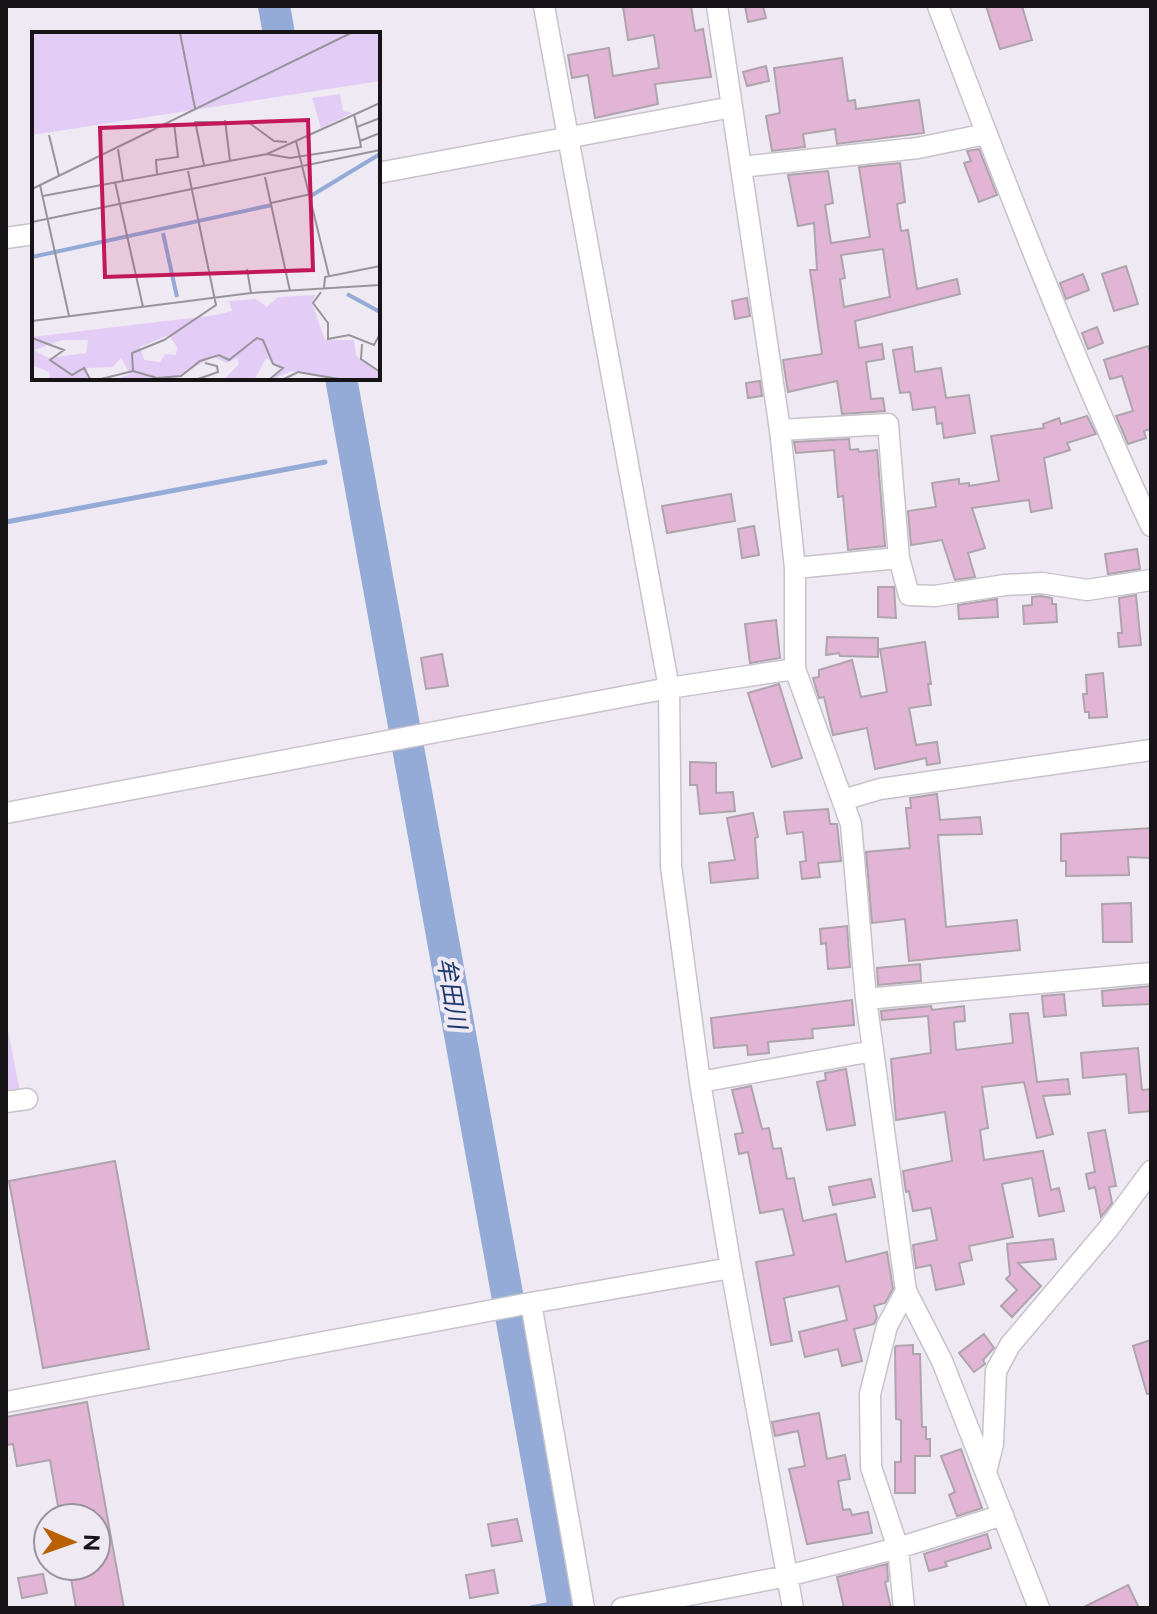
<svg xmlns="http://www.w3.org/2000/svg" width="1157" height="1614" font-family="Raleway,'Noto Sans JP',sans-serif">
<rect width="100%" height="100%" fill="#efe9f3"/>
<!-- green -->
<path fill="#e3ccf6" d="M6,1020L20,1092L6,1094Z"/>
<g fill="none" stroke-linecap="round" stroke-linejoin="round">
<!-- stream -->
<path stroke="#93abd6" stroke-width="5" d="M6,522L325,462
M531,1608L562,1602"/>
<!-- river -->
<path stroke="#93abd6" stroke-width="32" d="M274,6L279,34
M341,378L564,1608"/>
</g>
<!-- building -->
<path fill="#e2b5d7" stroke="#aea4ab" stroke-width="2" fill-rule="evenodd" d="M623,6H691L695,31L703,29L711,77L655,84L658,104L595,118L588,75L572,78L568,55L609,48L613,76L659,68L654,35L628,40Z
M745,6H763L766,18L748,22Z
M986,6H1022L1032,40L1000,49Z
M842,58L848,101L855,100L856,109L919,100L924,133L837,144L835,129L803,134L805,147L772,151L766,116L780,113L774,68Z
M766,66L769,81L747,86L743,72Z
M979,149L997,195L979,202L964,163L971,161L967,151Z
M900,163L905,202L897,204L901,231L908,230L917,289L957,279L960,294L855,321L859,348L882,344L884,359L866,362L871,399L883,398L885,411L842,414L837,381L788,392L783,360L822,354L810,270H817L814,223L798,226L788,175L828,171L833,203L825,205L831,243L870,237L859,167ZM883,249L890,297L844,307L840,279L845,278L841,255Z
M1126,266L1138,304L1114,311L1102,274Z
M1083,274L1089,290L1066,299L1060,283Z
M747,298L750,316L735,319L732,301Z
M1097,327L1103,343L1088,349L1082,333Z
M1148,346L1151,357V429L1144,431L1146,438L1128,444L1116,416L1133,411L1122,376L1110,379L1104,360Z
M912,347L915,372L941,368L946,398L969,395L975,433L944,438L942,423L937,424L935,407L913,410L910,392L900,393L893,350Z
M760,381L762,396L748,398L746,383Z
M1087,416L1096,434L1067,443L1070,450L1044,458L1052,508L1031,512L1029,500L972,508L985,548L968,553L975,577L955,580L942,540L911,545L908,511L936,507L932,483L959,479V484L969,483V486L999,481L991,436L1044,428L1043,424L1059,418L1061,424Z
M849,439L850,450L858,449L859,452L877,450L885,546L848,550L843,496L838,497L834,450L796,453L794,442Z
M731,494L735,521L667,533L662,506Z
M754,526L759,555L742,558L738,529Z
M1137,549L1140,569L1108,574L1105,554Z
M878,587H894L896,618L878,617Z
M1136,595L1141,645L1119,647L1118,633H1122L1119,598Z
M1041,596L1052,598V604H1056L1057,622L1024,624L1023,606L1032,605V597Z
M997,599L998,617L959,619L958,605Z
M776,620L780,658L750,663L745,624Z
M827,637L878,638V657L840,656L839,653L826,655Z
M925,642L931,684H928L931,705L909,708L916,745L937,742L940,763L927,765L926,758L875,769L867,728L833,735L824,697L819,698L813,678L819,677V670L852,660L861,697L887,692L880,649Z
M442,654L448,686L426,689L421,658Z
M1103,673L1107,717L1089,718V712H1085L1083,694H1087L1086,675Z
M779,684L802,758L772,767L748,693Z
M690,762L716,763V793L733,792L735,811L700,814L697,785H690Z
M937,794L940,820L980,817L982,834L938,835L946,927L1017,920L1020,950L909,961L905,919L872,923L866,852L910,848L906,808H911L910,798Z
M828,809L830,824H837L841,861L818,863L820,877L802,879L800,862L806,861L803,832L787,834L784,812Z
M753,813L758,837L755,838L758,878L711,883L709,863L735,860L727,818Z
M1151,828V858L1128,857L1129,875L1066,876V861H1061V834Z
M1131,903L1132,942H1103L1102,904Z
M847,926L850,967L828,969L826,943L821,944L820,929Z
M920,964L921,981L878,985L877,968Z
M1151,986V1004L1103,1006L1102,991Z
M1064,994L1066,1015L1044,1017L1042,996Z
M852,1000L854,1025L812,1029L813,1038L768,1042L769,1053L748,1055L747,1045L714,1048L711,1018Z
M931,1006L932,1010L964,1006L965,1021L954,1022L956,1050L1013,1043L1010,1014L1028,1013L1037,1082L1068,1079L1070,1094L1043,1096L1053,1134L1037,1138L1024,1082L982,1087L988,1128L980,1130L984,1160L1043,1151L1051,1190L1059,1188L1064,1211L1039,1216L1032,1178L1002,1184L1013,1237L969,1246L972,1260L959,1263L964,1284L936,1290L931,1265L916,1268L913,1245L937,1240L931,1208L913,1211L909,1191L906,1192L903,1171L952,1161L945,1112L896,1120L891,1059L931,1053L928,1016L882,1020L881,1011Z
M1138,1048L1142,1090L1151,1089V1111L1129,1113L1126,1074L1083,1078L1081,1053Z
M846,1069L855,1125L827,1130L817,1082L826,1080L825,1073Z
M751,1086L762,1129L769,1128L773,1149L781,1148L787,1179L794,1178L803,1221L836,1214L846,1262L887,1252L893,1289L885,1303L874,1306L877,1317L874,1324L854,1329L862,1361L842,1366L838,1349L805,1357L799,1332L847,1320L839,1286L784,1298L792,1341L771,1345L756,1262L794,1255L783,1209L760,1213L748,1152L739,1154L735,1134L743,1133L732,1090Z
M1105,1130L1116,1186L1109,1187L1112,1203L1101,1217L1095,1187L1089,1189L1086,1174L1095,1172L1088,1133Z
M115,1161L149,1349L43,1368L9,1181Z
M871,1179L875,1197L833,1205L829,1187Z
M1053,1239L1056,1259L1018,1263L1041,1286L1012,1317L1001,1306L1017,1290L1006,1279L1010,1275L1007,1244Z
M984,1334L994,1348L983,1360L985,1364L974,1372L959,1353Z
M1151,1340V1394H1147L1133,1346Z
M913,1345V1354H920L922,1427H926V1439H930V1456H915V1493H895V1462H901V1420L896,1419L895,1348L896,1346Z
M87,1402L110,1532L124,1608H76L69,1566H96V1518H60L50,1460L17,1466L13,1444L6,1445V1417Z
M819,1413L827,1459L845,1455L850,1479L838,1481L843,1510L850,1509L852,1515L868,1512L872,1533L807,1544L789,1469L805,1466L798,1431L775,1436L772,1422Z
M961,1449L982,1508L957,1516L949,1495L955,1492L941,1456Z
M517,1519L522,1541L492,1546L488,1524Z
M987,1534L991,1548L945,1562L947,1566L929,1571L924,1554Z
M887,1564L888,1581L885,1582L891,1608H844L837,1577Z
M494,1570L498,1593L470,1598L466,1575Z
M43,1574L47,1593L22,1598L18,1578Z
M1128,1585L1139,1608H1082Z"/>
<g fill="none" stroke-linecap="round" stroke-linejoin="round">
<!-- minor casing -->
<g stroke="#c7c2cb" stroke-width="23">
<path id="minor" d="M544,6L669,688L671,866L700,1082L731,1268L793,1608
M717,6L780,430L795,568V669L851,824L866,999L906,1291L942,1361L1039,1608
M938,6C1004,181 1072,356 1151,526
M741,167L918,148L986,134
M378,173L732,107
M6,238L34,234
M780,430L888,424L899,558L909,595L935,596L1005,585L1042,583L1087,590L1151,580
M795,568L899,558
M843,800L880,789L1151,750
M6,813L669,688L795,669
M866,999L1151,973
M700,1082L873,1051
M6,1102L27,1099
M531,1303L584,1608
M6,1402L525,1304L731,1268
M986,1472L993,1444L996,1371L1010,1345L1109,1228L1151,1171
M622,1608L787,1576L898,1548L1003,1515
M904,1608L898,1548L871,1467L870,1394L887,1326L906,1291"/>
</g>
<!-- minor -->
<use href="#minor" stroke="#fff" stroke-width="20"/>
</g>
<g text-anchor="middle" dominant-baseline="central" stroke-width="8" stroke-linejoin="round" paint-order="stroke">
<!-- water labels -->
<g font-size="24" font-style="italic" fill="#1a376b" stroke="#efe9f3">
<text transform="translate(452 993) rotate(80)">牟田川</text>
</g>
</g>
<!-- overview -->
<g transform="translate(32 32)">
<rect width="348" height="348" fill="#efe9f3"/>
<path d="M0,1H348V49L0,103ZM308,62L311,79L320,81L289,96L280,66ZM283,263L280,271L293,308H322L324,324L348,341V347H297L260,339L240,347L249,336L234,326L223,347H192L207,332L205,326L195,331L181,325L141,347H86L98,342L89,326L81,335L55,336V347H18L17,340L0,333V305L184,283L200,279L197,269L224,267L235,275L246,265ZM137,303L145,315L144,323L133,322L128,330L112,328L108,315ZM30,308H56L54,321L16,326L2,318Z" fill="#e3ccf6" fill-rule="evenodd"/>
<path fill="none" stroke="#93abd6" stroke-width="4" d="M277,165L348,122M131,201L145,265M0,225L240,173M315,262L348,280"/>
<path fill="none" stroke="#98949b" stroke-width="2" d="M148,1L163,76M322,82L328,109M193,88L198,129M163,89L172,133M164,90H216L242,109L255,110M325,95L348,86M17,103L27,144M264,109L297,244M86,117L91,149M235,122L258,126L329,115L328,109L348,101M125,142L124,128L146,125L142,91M233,145L258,259M83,150L111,275M8,153L37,284M0,157L319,1M11,164L235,122L348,71M239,171L279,162M0,190L348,118M215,237L219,261M292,256L293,245L348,234M289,260L281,271L296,291V307L317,303L342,313L348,302M0,289L219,261L348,253M0,306L32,318L18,328L40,343L52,336L58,347M330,312L329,327L348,340M101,339L100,321L132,308L184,273L156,139M101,339L125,346L149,344L168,329L187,323L197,328L225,306L231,308L241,332L251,336L238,347M69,347L101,339M166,347L186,340L185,334L173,331M252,347L266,340L307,347"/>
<path fill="#c2185b" fill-opacity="0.15" stroke="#c2185b" stroke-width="4" d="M276,88L281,238L73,245L68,96Z"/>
<rect width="348" height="348" fill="none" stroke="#161417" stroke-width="4"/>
</g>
<!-- border -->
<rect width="1157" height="1614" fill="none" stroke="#161417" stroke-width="16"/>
<!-- north arrow -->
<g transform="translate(72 1542) rotate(92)"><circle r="38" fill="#efe9f3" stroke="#98949b" stroke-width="2"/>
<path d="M0-6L14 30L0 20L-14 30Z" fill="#ba6000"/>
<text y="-12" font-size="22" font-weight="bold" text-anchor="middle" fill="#161417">N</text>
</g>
</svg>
